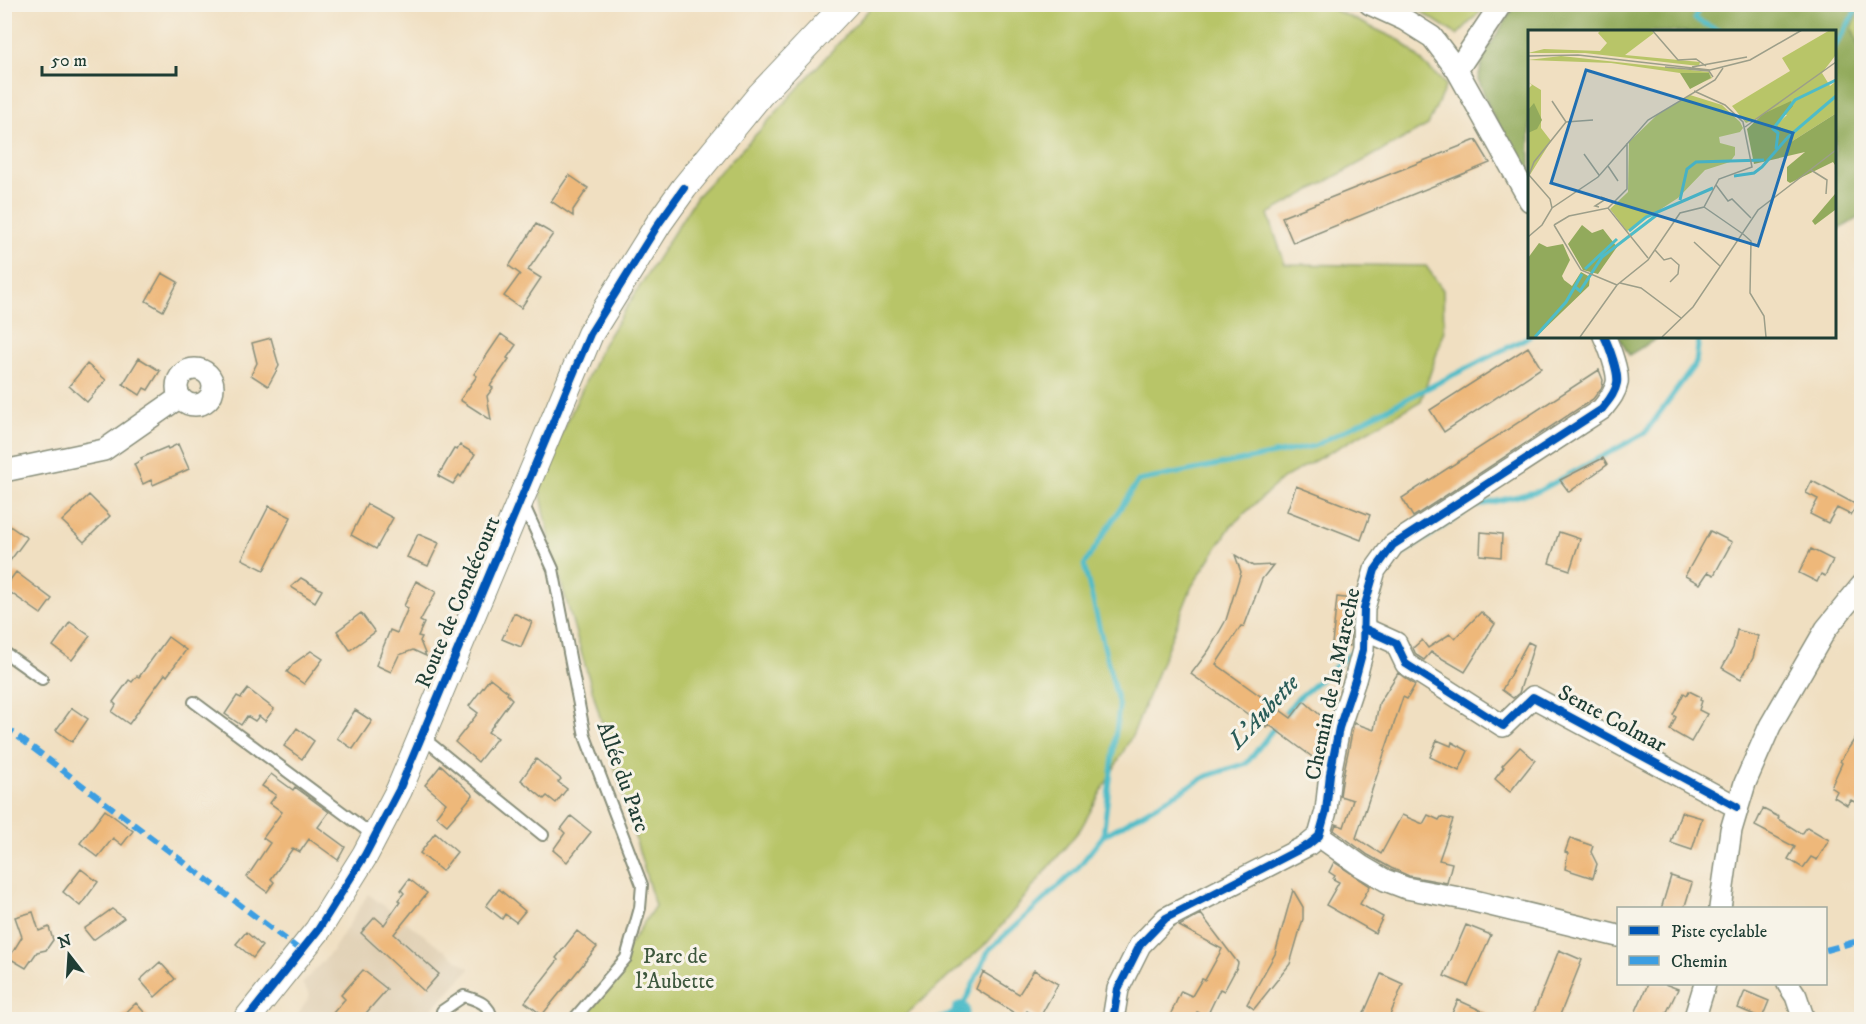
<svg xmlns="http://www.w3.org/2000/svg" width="1866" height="1024" font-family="'IM FELL DW Pica',serif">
<rect width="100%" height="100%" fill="#f7f3e8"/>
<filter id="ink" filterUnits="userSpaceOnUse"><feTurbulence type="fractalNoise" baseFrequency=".0167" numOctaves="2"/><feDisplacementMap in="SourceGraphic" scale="12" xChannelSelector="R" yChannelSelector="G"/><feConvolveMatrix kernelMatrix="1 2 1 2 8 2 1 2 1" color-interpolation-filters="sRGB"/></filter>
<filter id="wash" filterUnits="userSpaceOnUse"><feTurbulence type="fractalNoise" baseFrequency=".008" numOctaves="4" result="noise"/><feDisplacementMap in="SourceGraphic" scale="24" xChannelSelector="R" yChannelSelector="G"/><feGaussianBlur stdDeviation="1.35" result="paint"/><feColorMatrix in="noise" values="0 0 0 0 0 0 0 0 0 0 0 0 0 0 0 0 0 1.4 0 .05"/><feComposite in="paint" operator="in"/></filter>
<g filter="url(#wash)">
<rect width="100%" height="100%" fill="#f0dfc1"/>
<!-- built -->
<path fill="#e0cfb2" d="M368,894L470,969L432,1009L442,1019L295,1020L310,995L302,984L333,950Z"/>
<!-- green -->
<path fill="#b8c568" stroke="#6c814e" stroke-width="1.5" d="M873,5H1324L1401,41L1446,85L1428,125L1268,214L1285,264L1426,266L1443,290L1444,332L1421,401L1282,479L1231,526L1192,586L1133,734L1081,828L988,942L901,1019H580L655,906L553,555L540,490L548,463L602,346L697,196L762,128Z
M1411,5H1487L1457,35Z
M1860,5H1861V53L1852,28Z"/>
<!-- forest -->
<path fill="#92aa5c" stroke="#587448" stroke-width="1.5" d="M1515,5H1860L1852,28L1861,53V216L1835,232L1834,32H1530V182L1490,110L1478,79L1484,55Z
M1618,336H1661L1629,355Z"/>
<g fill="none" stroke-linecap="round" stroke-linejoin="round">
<!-- stream -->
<path stroke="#4ebcc8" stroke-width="5" d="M1700,4L1695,19L1721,32
M1834,48L1860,4
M1392,561L1472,507L1539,491L1645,433L1696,363L1699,336
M1103,836L1119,707L1084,565L1138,481L1314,446L1530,336
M936,1020L961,1010L989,950L1076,870L1103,836L1207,776L1247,763L1295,701L1357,648"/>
<!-- canal -->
<path stroke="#4ebcc8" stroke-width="18" d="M959,1020L961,1010"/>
</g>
<g id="blocks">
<!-- building -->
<path fill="#eeb87a" d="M1476,140L1490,163L1293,243L1282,217Z
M569,175L588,188L573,210V216L551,201Z
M536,224L553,234L528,270L541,278L521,308L504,296L520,274L509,266Z
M162,273L178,282L163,311L146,301Z
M501,334L516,345L507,358L509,359L490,386L493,388L487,396L491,420L460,400L477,376L474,374Z
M271,338L279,366L268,386L251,375L257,363L252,343Z
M1528,347L1541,368L1444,432L1430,410Z
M139,358L160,371L148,390L144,388L140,395L123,384Z
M87,364L106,380L87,402L69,386Z
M1599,370L1603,380L1602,387L1593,399L1413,517L1402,498Z
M178,444L189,469L153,485L151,480L143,484L134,464L142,460L141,458L167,447L168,449Z
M460,445L475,454L461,477L459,475L453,484L438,476L454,449L457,450Z
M1603,458L1607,465L1569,492L1560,480Z
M1812,481L1857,505L1851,515L1837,508L1828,523L1810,514L1818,499L1806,493Z
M1296,486L1370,515L1361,540L1287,511Z
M89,495L110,516L84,542L62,521Z
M367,504L393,518L376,549L351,535Z
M269,506L291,517L264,570L242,559Z
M4,522L27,538L4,569Z
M1710,531L1732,542L1714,575L1708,572L1700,584L1685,576Z
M1481,532L1502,534L1501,557L1480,555Z
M1559,532L1580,539L1570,570L1549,563Z
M418,534L439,543L428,566L407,557Z
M1811,549L1833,560L1825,576L1821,574L1817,582L1799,573Z
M1235,555L1253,566L1273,565L1262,579L1244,627L1241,626L1216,664L1291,718L1304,701L1328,722L1319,762L1268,724L1266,727L1191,674L1209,650L1226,620L1241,572Z
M16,572L52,599L41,614L4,588Z
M301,578L322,590L315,602L291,587Z
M416,581L436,592L420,621L424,623L418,636L422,637L420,641L426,656L413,650L399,655L391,672L376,665L390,630L397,633L408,608L404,606Z
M1337,597L1352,599L1350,646L1332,644Z
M1481,612L1495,624L1465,672L1431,652L1424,660L1416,655L1413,648L1422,640L1428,648L1450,634L1455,639Z
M361,613L375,632L350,650L337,631Z
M514,613L532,622L521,647L502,639Z
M70,622L90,636L72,660L53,646Z
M1737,630L1758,636L1753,658L1741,679L1722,668L1733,648Z
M168,637L186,650L167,676L165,674L129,724L112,712L116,705L113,702L129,680L132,682L137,676L139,677Z
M1528,642L1534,645L1519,693L1513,698L1502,690Z
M311,651L323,659L304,684L287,672L293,664Z
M1398,673L1415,685L1407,699L1403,697L1356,838L1381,854L1402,815L1423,824L1428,815L1439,820L1441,817L1453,820L1439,860L1452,863L1447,883L1409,876L1391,868L1368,855L1334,830L1336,824L1344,827L1353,800L1340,796L1343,776L1354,723L1374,730L1379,703Z
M490,678L508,692L507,694L512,699L488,732L497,738L478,762L455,742L478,713L469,706Z
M248,689L274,709L265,721L259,716L255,721L247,716L241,725L225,714L237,696L241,698Z
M1689,691L1701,697L1700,700L1702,701L1699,710L1707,714L1691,742L1670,730L1676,717L1673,715L1684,693L1687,695Z
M72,708L88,719L72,742L56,730Z
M355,710L372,721L353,749L337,738Z
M297,728L314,741L302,759L284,746Z
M1862,728V806L1851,800L1847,805L1834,797L1837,791L1831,787L1842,763L1840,761Z
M1437,740L1451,746L1452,742L1468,751L1459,771L1430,757Z
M1520,747L1535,760L1510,792L1495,779L1504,767L1502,766Z
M536,759L561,779L558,782L567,789L556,803L547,796L544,799L521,780Z
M441,765L473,795L447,825L436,816L446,803L425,785Z
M271,774L293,790L295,787L329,812L318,827L345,847L338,860L309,839L300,852L293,848L271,879L274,882L267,892L247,877L270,843L263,838L282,812L270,803L276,795L262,786Z
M1763,809L1779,817L1778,819L1802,834L1807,827L1829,840L1817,860L1811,857L1803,868L1788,859L1795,847L1755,826Z
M105,810L133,831L122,845L113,838L98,857L80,843Z
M1681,812L1702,818L1692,850L1671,843Z
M571,816L591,832L567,862L553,850L565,833L561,829Z
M435,833L457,852L442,871L420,853Z
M1570,838L1593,846L1591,852L1597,864L1593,878L1565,869L1568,853L1565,852Z
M1334,862L1370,886L1360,904L1383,917L1375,933L1326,905L1339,882L1333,879L1335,876L1329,872Z
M81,869L98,882L80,906L63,892Z
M1671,876L1692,883L1684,909H1661Z
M409,879L427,893L394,934L439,974L424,991L361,933L375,917L384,925L400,902L398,900L404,893L401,890Z
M499,889L525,911L516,922L505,914L502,919L486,906Z
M1293,890L1303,907V919L1290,964L1254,1009L1247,1004L1275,954Z
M112,909L124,918L93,940L84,929Z
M33,912L39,931L49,927L53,940L46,950L37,952L26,968L9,958L22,937L15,917Z
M1201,914L1238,963L1237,967L1224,991L1220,989L1207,1016L1197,1012L1193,1020H1168L1181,991L1192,996L1202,979L1205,980L1222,949L1179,926Z
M1466,925L1491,935L1468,986L1444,976Z
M577,931L597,947L542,1015L525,1002L558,960L556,958Z
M246,932L262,946L253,958L236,944Z
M1559,950L1582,960L1558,1020H1531Z
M160,962L175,979L155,997L140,980Z
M363,970L387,989L360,1020H327L345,999L341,995Z
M1034,970L1058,984L1039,1019L1027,1011L1022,1018L976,989L983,972L1019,994Z
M1381,974L1403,984L1388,1020H1361Z
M1648,984H1665L1678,989L1663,1020H1632Z
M1745,991L1769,1001L1762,1018L1738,1008Z
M1458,1000L1502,1020H1449Z
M136,1003L151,1020H118Z"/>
</g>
</g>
<g filter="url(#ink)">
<use href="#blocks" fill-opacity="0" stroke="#888e7a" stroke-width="1.5"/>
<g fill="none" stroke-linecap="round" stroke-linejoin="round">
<!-- service casing -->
<g stroke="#888e7a" stroke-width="14">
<path id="service" d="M522,501L553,569L585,736L642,885L640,908L626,958L573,1020
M4,652L42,679
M194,702L374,836
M422,737L543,835
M442,1011L464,996C477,1000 491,1004 492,1020"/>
</g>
<!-- minor casing -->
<g stroke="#888e7a" stroke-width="24">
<path id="minor" d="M1370,4L1405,20L1432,37L1457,70L1530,201
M1457,70L1501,4
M177 387a18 18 0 1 1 36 0a18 18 0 1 1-36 0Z
M4,471L104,450L180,397
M1363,628L1396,643L1406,664L1503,726L1533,697L1737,807
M1319,836L1361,866L1385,880L1406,888L1470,900L1618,936
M1720,908L1731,830L1745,783L1770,726L1826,629L1862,585
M1788,984L1796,996L1804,1020
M1113,1020L1118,989L1140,945L1166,918L1308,845L1319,836L1326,811L1330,774L1339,728L1355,680L1363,650L1364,608L1375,570L1393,545L1602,409C1608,401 1615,394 1617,383C1619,373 1609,346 1604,336
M1694,1020L1705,984"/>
</g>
<!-- tertiary casing -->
<g stroke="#888e7a" stroke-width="28">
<path id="tertiary" d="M246,1020L318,930L365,855L399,790L590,334L659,223L684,188L760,95L846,4"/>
</g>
<!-- service -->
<use href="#service" stroke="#fff" stroke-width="10"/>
<!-- minor -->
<use href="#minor" stroke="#fff" stroke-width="21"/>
<!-- tertiary -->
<use href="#tertiary" stroke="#fff" stroke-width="26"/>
<!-- quiet -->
<path stroke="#3c9ee2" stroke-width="6" stroke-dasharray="12 6" stroke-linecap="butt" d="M4,726L301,951
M1826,950L1862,940"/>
<!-- cycleway casing -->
<g stroke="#f7f3e8" stroke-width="11">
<path id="cycleway" d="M1363,628L1396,643L1406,664L1503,726L1533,697L1737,807
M246,1020L318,930L365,855L399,790L590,334L659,223L684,188
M1113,1020L1118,989L1140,945L1166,918L1308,845L1319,836L1326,811L1330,774L1339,728L1355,680L1363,650L1364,608L1375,570L1393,545L1602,409C1608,401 1615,394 1617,383C1619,373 1609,346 1604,336"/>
</g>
<!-- cycleway -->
<use href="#cycleway" stroke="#0057b8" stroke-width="8"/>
</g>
</g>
<g text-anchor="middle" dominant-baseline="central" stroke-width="6" stroke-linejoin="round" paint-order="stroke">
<!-- street labels -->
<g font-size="22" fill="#1f3d34" stroke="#f7f3e8">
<text transform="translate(458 602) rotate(-67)">Route de Condécourt</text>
<text transform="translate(1333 684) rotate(-78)">Chemin de la Mareche</text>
<text transform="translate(1612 719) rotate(28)">Sente Colmar</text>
<text transform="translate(623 777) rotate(70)">Allée du Parc</text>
</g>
<!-- park labels -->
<g font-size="22" fill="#3e583e" stroke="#f7f3e8">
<text x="675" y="956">Parc de<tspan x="675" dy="25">l'Aubette</tspan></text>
</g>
<!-- water labels -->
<g font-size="24" font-style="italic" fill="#2b5d59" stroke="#f7f3e8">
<text transform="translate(1264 712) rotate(-47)">L'Aubette</text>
</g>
</g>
<!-- overview -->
<g transform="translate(1528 30)">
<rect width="308" height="308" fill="#f0dfc1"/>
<path d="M73,0H122L126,3L97,25L172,32L171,36L57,23H0L16,19L72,21L79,13L70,3ZM302,0H307V26L294,43L302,56L307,52V84L263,112L264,103L248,95L259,85L249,81L218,93L204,76L262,41L254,28ZM33,26L181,42L184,48L176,52L183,48L181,43H152L83,33L0,30ZM0,52L13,60V98L23,111L0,148V59L4,55ZM162,65L194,75L212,92L215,98L212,102L191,107L192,113L207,117V125L202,132L177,140L150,168L99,201L82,179L100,162L101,112L129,85Z" fill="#b8c568"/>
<path d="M152,43H181L183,48L162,59ZM263,71L265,76L248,95L264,103L263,112L307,84V135L305,132L262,153L259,151V137L277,122L226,134L219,99L235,84ZM6,73L14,90L9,99L0,103V80ZM307,164V180L287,195L284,191ZM54,195L64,203L75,199L89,217L70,244L55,240L40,214ZM11,213L19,217L35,214L42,230L34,246L36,250L44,256L53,242L62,247L61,256L8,307H0V228Z" fill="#92aa5c"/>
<path fill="none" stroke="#4ebcc8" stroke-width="3" d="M248,119L250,103L245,99L267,70L308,50M206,146L226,143L234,137L260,107L308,66M152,170L159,139L168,132L236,130M101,201L118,187L185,158M57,239L89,209M46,256L52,261L74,227L130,184M7,307L38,272L54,244"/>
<path fill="none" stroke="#9c9e89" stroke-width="1.5" d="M124,0L150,30L168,29L178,36M0,26L50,25L182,40L222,30L274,0M137,37L181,41L185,47M164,37L219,27M24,71L38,92M38,92L65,90M217,97L308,32M56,124L71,145M80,136L90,151M283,140L299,150L298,164M188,155L200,171L204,169L223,188M71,177L67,176L78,169L73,167M176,177L215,204M24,178L22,169L1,145L6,132L38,92M80,178L99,159V113M26,195L41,186L80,178L120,228M26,195L53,240L89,255M215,204L223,211L222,263L236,286L238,307M0,207L14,195L24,178L70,147L120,90L187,50L195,38M166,212L192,236M127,220L136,230L143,228L151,235L150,244L142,252M92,253L113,258L153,288M52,307L89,255L120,230L152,183L176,177L191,149L224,137L215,92L197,75L166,61M134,307L165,277L230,180L308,120"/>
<path fill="#1f6fb2" fill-opacity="0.15" stroke="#1f6fb2" stroke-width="3" d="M58,40L265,103L230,216L23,153Z"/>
<rect width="308" height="308" fill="none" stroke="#1f3d34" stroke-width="3"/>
</g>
<!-- margin -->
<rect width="1866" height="1024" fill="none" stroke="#f7f3e8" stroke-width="24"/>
<!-- legend -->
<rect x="1617" y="907" width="210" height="78" fill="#f7f3e8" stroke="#a1aaa0" stroke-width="1.5"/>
<rect x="1629" y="926" width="30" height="9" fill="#0057b8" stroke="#a1aaa0" stroke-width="1.5"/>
<text x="1671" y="937" font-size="18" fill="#1f3d34">Piste cyclable</text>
<rect x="1629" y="956" width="30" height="9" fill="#3c9ee2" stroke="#a1aaa0" stroke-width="1.5"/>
<text x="1671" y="967" font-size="18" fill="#1f3d34">Chemin</text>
<!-- north arrow -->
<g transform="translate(69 955) rotate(343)" stroke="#f7f3e8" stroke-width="4.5" paint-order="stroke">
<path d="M0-4.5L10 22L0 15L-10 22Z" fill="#1f3d34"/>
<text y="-9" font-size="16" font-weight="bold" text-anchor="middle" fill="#1f3d34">N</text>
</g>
<!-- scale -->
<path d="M42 66v9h134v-9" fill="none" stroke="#1f3d34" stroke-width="3"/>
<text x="51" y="66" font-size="18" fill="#1f3d34" stroke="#f7f3e8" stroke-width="4.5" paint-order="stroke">50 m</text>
</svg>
